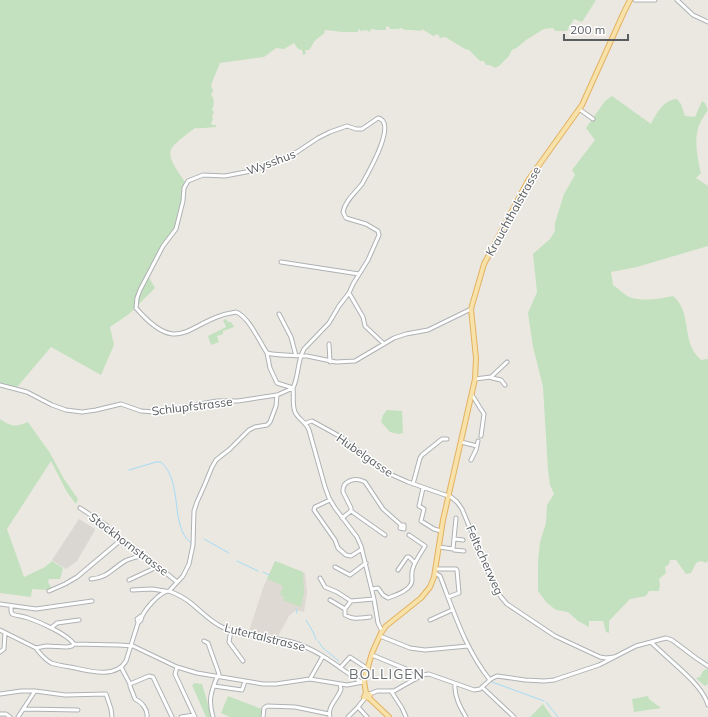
<svg xmlns="http://www.w3.org/2000/svg" width="708" height="717" font-family="Mulish,sans-serif">
<rect width="100%" height="100%" fill="#ebe8e1"/>
<!-- industrial -->
<path fill="#dad7d3" d="M79,519L95,529V530L77,561L66,569L52,560Z"/>
<!-- education -->
<path fill="#ded9d2" d="M275,561L305,573L307,593L304,612L296,610L289,616L278,636L249,631L263,588Z"/>
<!-- green -->
<path fill="#c3e1bf" d="M0,0H596L582,22L574,19L567,31H555L553,28L544,29L526,40L518,47L512,50L509,56L499,66L495,68L490,65H486L484,61H480L469,50L465,49L445,37L440,38L438,34L433,36L422,29L421,31L412,30H405L401,28L398,29H390L388,26L386,27V30C382,30 375,30 371,29L370,32L366,30L361,31L358,29V32H342L326,30L324,31L325,32C322,36 317,38 314,42C312,45 311,48 309,50H305L306,54L303,55L302,50L298,49L294,43L284,49L276,48L264,57L220,63L211,85L213,91L211,95C215,100 214,104 212,110L214,112L212,116L213,119L211,124L212,125H216V127C209,127 202,129 195,128C165,151 163,150 185,182L176,228L167,240L147,274L155,288L129,314L110,327L114,345L101,375L51,347L18,386L12,388L0,385Z
M612,96L651,124C656,114 664,99 677,99L681,104L685,116L695,117L702,101L705,103L708,110C703,117 698,125 697,133C695,144 698,162 701,173L696,178L708,186V246L637,267L611,272L613,285C619,289 625,296 632,298C645,301 660,299 673,296C689,309 684,330 692,348C694,353 698,357 701,360L708,359V561L706,563L701,561L696,563L691,573L686,574L676,560H670L669,564L665,567L666,573L659,579L660,585L659,591H649L646,596L630,599L609,621V633L606,632L603,621H589V627L578,621L568,612L556,610L547,603L538,591V562L540,542L546,523L547,505L554,494L550,485L548,470L543,387L533,347L528,313L537,292L533,254L550,239L555,231V223L564,194L575,175L572,170L595,140L586,128L605,101Z
M226,319L228,322H231L234,327L223,331V334L217,336L219,342L211,345L208,336L226,327L223,320Z
M387,410L402,411L403,433L399,434L390,432L381,422L383,415Z
M0,419C12,427 15,427 28,422L50,453L64,479L78,499L76,504L67,492L51,461L7,529L24,577L45,567L52,561L63,568L60,579H49L48,582L51,587L59,586L47,590L32,589L31,597L0,593Z
M275,561L303,572L304,593L301,607L283,600L284,596L280,595L283,586L267,579Z
M708,668V684L705,686L696,678L700,677L703,671Z
M193,683L202,684L212,717H206L192,685H194Z
M228,696L262,709V717H230L221,713Z
M648,696L649,699L661,708L634,712L632,699Z
M543,704L552,717H530Z"/>
<g fill="none" stroke-linecap="round" stroke-linejoin="round">
<!-- stream -->
<path stroke="#a5dcf6" stroke-width="1" d="M129,470L156,462H161C184,483 169,526 191,543
M204,539L229,553
M237,561L258,571
M263,572L269,575
M296,609L297,613
M306,620L313,632L316,639
M318,641L323,648L339,661
M492,682L544,701
M546,702L558,717"/>
<!-- minor casing -->
<g stroke="#aeb2b5" stroke-width="5">
<path id="minor" d="M635,0H655
M677,0L693,15L708,22
M579,109L593,119
M281,262L359,274
M349,293L363,317L365,326L384,344
M279,314L291,337L296,356
M329,344L330,362
M267,353L270,368L277,383L293,388
M492,378L501,380L505,385
M475,379L491,377L507,362
M0,385L27,392L52,405L66,410L82,412L96,410L121,404L141,411L154,412L217,401H238L277,395L293,388
M293,388C299,376 297,361 304,349L329,323L339,306L349,293L353,284L368,260L379,235L378,231L366,224L346,218L343,212C345,201 355,193 362,184C368,173 398,122 378,118L362,129H356L347,126L330,132L318,138L297,152L251,171L225,176L203,175L188,181L184,188L183,201L176,229L163,246L140,290L137,298L136,308C181,360 188,319 236,312C249,317 259,341 267,353C280,356 294,355 307,356L336,362L355,361L394,338L406,334L428,330L471,309
M293,388C294,395 292,405 295,412C298,419 306,422 309,430L325,487L329,498L335,508L357,537L361,546L374,599L378,623L382,631
M472,395L484,414L481,436
M306,423L312,421L341,437L368,458L390,474L408,482L451,497L457,502L462,509L494,586L501,597L507,604L555,636L600,657L606,658L614,657
M461,442L477,446
M471,460L476,450L478,441
M413,484L420,458L422,455L442,439H447
M423,488L419,506L424,509L421,521L434,529L441,531
M330,500L315,507L314,510L335,540L338,548L346,555L351,556L362,549
M80,508L106,525L121,540L148,558L177,582
M351,511L385,535
M342,518L351,511V508L343,492C342,480 356,477 365,482L383,509L401,525H404V529L400,528L401,525
M454,539L463,540
M439,547L453,549L456,518
M453,549L454,550L464,551
M335,567L350,575L366,563
M436,569H456L457,570L459,593L448,597
M398,570L407,557H409L415,563
M435,573L440,576C454,612 465,649 490,680
M320,578L325,587L337,592L351,601
M91,579C107,578 112,569 125,561C131,558 138,557 144,555
M129,580L159,566
M372,589L378,588L383,595L388,598C396,595 412,590 412,580C412,576 411,573 413,568C415,561 421,553 425,546L409,535
M132,590L152,589L165,591
M49,591L65,584L77,577L121,540
M169,591L183,576L189,564L193,545L194,511L197,502L205,484L212,467L216,460L230,449L249,430L255,427L267,425L270,422L276,406L277,395
M169,591C177,594 185,598 192,604C203,613 211,622 224,628C246,636 270,636 292,642C317,649 337,666 358,680L362,682
M330,600L345,609
M0,604L36,609L92,601
M11,606V611L12,614C17,616 23,616 28,618C40,622 67,634 74,644
M370,617C361,618 353,620 345,615V609L351,601L374,599
M430,620L452,610
M138,623L141,620C142,612 160,591 169,591
M51,628L57,623L79,620
M0,630L36,648L46,646L67,647L72,646L74,644
M231,630L229,642L243,661
M380,636L410,648L425,650L468,646
M204,641L208,643L209,646L219,674L218,677
M651,642C667,659 702,683 708,705
M74,644L119,645L133,646L177,667L197,673L263,684H276L310,679L347,685L363,682
M36,648C39,653 46,660 51,663C57,665 64,666 70,667C86,670 115,680 126,661L138,623L137,619L141,616
M0,652L4,649L5,633
M372,655L406,669L416,679
M121,667L130,684V686L135,699C142,702 148,710 147,717
M177,667L175,674L195,717
M340,668L350,657L368,669
M310,679L323,656
M130,684L149,676L153,677L172,717
M455,684C454,696 460,707 466,717
M214,686L242,690L245,681
M482,687L514,717
M391,691L402,708L406,717
M0,694L21,691H35L65,695L106,694L111,709L112,717
M370,694L377,691H394L422,675L429,674L474,690L480,689L491,679L497,676L525,680L544,681L554,680L599,665L636,646L666,638L672,640L696,658L708,666
M358,707L367,717
M24,709L78,710
M0,714H6L10,717
M18,717L35,691
M181,717L194,715
M213,717C208,700 211,692 217,677
M263,717L264,708L267,706L295,707L329,714
M330,717C327,706 338,699 341,689L340,684
M348,717L358,707L365,698"/>
</g>
<!-- major casing -->
<g stroke="#e3b162" stroke-width="6">
<path id="major" d="M366,693L370,695L369,698L364,697L366,693L364,681L372,653L381,633L386,626L421,598L430,587L434,577L443,520L475,379L476,358L471,309L484,264L529,179L582,105L624,12L630,0
M369,698L389,717"/>
</g>
<!-- minor -->
<use href="#minor" stroke="#fff" stroke-width="3"/>
<!-- major -->
<use href="#major" stroke="#f7e2aa" stroke-width="4"/>
</g>
<g text-anchor="middle" dominant-baseline="central" stroke-width="3" stroke-linejoin="round" paint-order="stroke">
<!-- street labels -->
<g font-size="12" fill="#595d60" stroke="#fff">
<text transform="translate(271 162) rotate(-21)">Wysshus</text>
<text transform="translate(513 211) rotate(-61)">Krauchthalstrasse</text>
<text transform="translate(192 406) rotate(-7)">Schlupfstrasse</text>
<text transform="translate(365 455) rotate(35)">Hubelgasse</text>
<text transform="translate(129 544) rotate(37)">Stockhornstrasse</text>
<text transform="translate(485 560) rotate(66)">Feltscherweg</text>
<text transform="translate(265 637) rotate(14)">Lutertalstrasse</text>
</g>
<!-- quarter labels -->
<g font-size="14" letter-spacing="1" fill="#6b6f72" stroke="#fff">
<text x="387" y="674">BOLLIGEN</text>
</g>
</g>
<!-- scale -->
<path d="M564 34v6h64v-6" fill="none" stroke="#595d60" stroke-width="2"/>
<text x="570" y="34" font-size="12" fill="#595d60" stroke="#ffffff" stroke-width="3" paint-order="stroke">200 m</text>
</svg>
